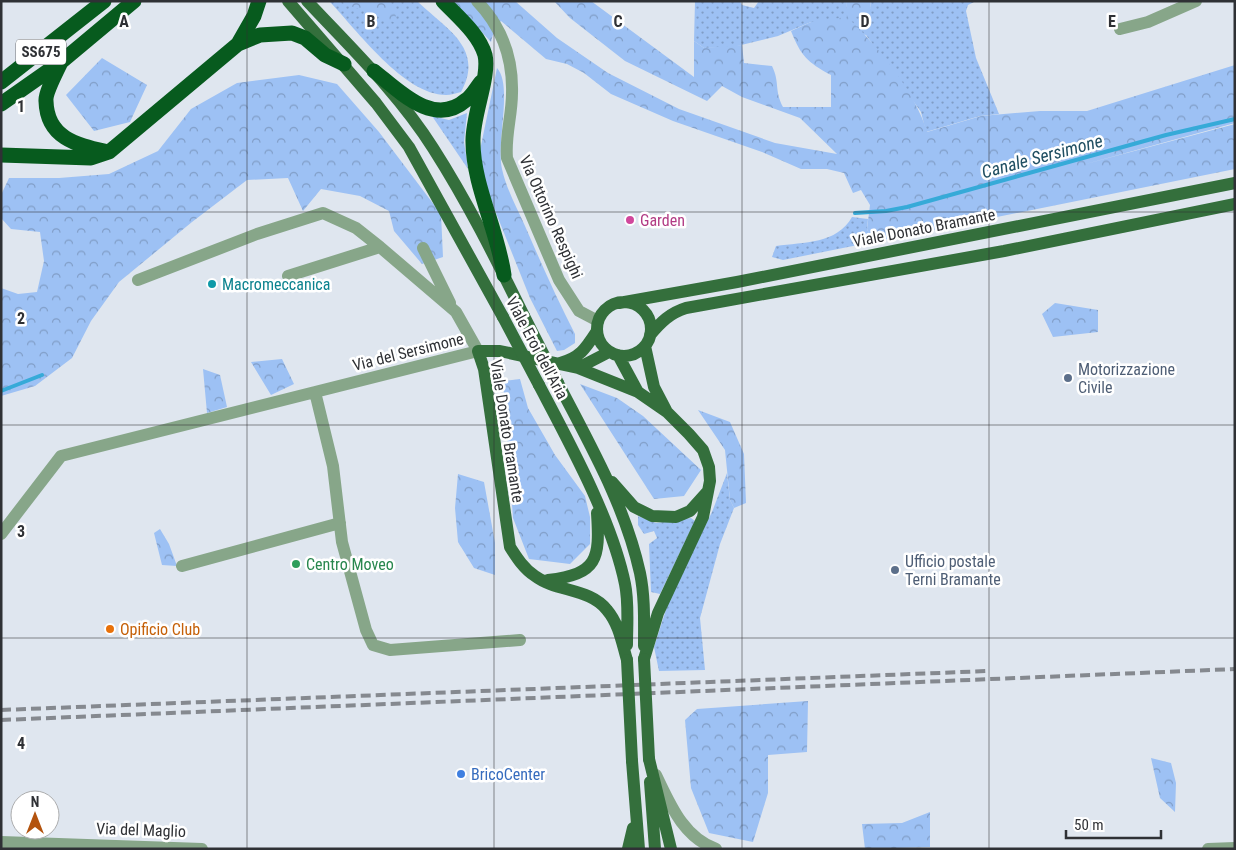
<svg xmlns="http://www.w3.org/2000/svg" width="1236" height="850" font-family="'Roboto Condensed',sans-serif">
<defs>
<pattern id="green-dots" width="8" height="8" patternUnits="userSpaceOnUse" patternTransform="scale(1.25)"><rect width="8" height="8" fill="#9dc1f4"/><path d="M2 2h.1M6 6h.1" fill="none" stroke="#809dc6" stroke-width="1.8" stroke-linecap="round"/></pattern>
<pattern id="forest-crowns" width="20" height="18" patternUnits="userSpaceOnUse" patternTransform="scale(1.25)"><rect width="20" height="18" fill="#9dc1f4"/><path d="M2 6a3 3 0 1 1 6 0M12 15a3 3 0 1 1 6 0" fill="none" stroke="#809dc6"/></pattern>
</defs>
<rect width="100%" height="100%" fill="#dfe6ef"/>
<!-- green -->
<path fill="url(#green-dots)" d="M329,1H417C446,29 485,48 461,92C456,93 451,95 446,95C404,95 357,30 329,1Z
M695,1H740L742,5L754,8L759,1H846L848,17L871,8L870,1H976L968,5L966,11L976,58L999,114L980,116L926,132L921,112L866,35L811,22L778,36L733,47L704,48L694,41Z
M467,113L464,142L468,169L432,116L449,120Z
M852,217L868,219L867,229L873,242L783,260L772,257L776,246C804,242 837,244 852,217Z
M727,473L730,500L734,508L720,544L700,618L705,670L659,671L654,647L671,594L712,512Z
M638,516L656,523L691,518L695,521L660,594L651,592L649,544L657,538L654,531L644,534L638,525Z"/>
<!-- forest -->
<path fill="url(#forest-crowns)" d="M342,1H390L399,24L345,4Z
M453,1H515L557,38L608,73L679,109L775,143L837,154L800,118L742,97L722,86L707,101L625,61L570,18L554,1H591L694,77V41L704,48L742,45L744,63L772,66C780,82 774,90 783,107H831V75C807,62 801,56 791,31L811,22L847,17L846,1H870L871,8L864,15L848,18C878,46 916,93 927,132L981,116L1040,111H1087L1235,65V123L1082,165L1235,124V169L873,242L867,229L870,205L861,190L853,193L844,173L827,169H801L762,152L673,121L611,94L584,73L567,64L546,59L501,21L495,27L491,42Z
M102,58L147,85L130,122L94,131L66,95Z
M497,68C513,85 496,143 502,169C506,188 517,208 525,226C541,263 557,299 575,334V343L564,350L557,351L530,298L494,208L478,160Z
M299,75L337,84L379,132L441,214L443,257L422,264L394,231L389,211L360,196L321,189L303,211L288,178L247,180L192,222L119,282L91,321L72,358L35,386L1,396V288L18,294L37,292L44,261L40,232L11,229L1,218V195L9,178H59L109,174L158,151L191,109L237,83Z
M1055,303L1098,310V332L1053,337L1042,314Z
M282,359L294,384L271,395L251,362Z
M203,369L220,375L227,407L207,413Z
M520,379L528,408L555,455L585,496L590,517V544L570,564L529,559L513,518L503,381Z
M580,384L617,398L643,416L701,470L684,496L654,499Z
M698,410L730,422L744,454L746,503L734,508L730,500L725,450Z
M458,474L484,482L495,543V575L474,568L458,542L455,508Z
M160,529L169,544L177,566L162,565L154,533Z
M808,701L807,752L768,755V793L753,842L709,833L691,788L685,720L697,709Z
M1151,758L1171,763L1176,783L1175,812L1160,798Z
M930,812V847L865,849L862,824L902,823Z"/>
<g fill="none" stroke-linecap="round" stroke-linejoin="round">
<!-- stream -->
<path stroke="#36aad8" stroke-width="4" d="M855,213L886,211L907,207L1166,135L1235,119
M1,391L42,375"/>
<!-- minor -->
<path stroke="#87a689" stroke-width="12" d="M477,1C502,27 513,57 512,93C512,116 505,135 507,158L559,280L579,311L598,321
M1120,29L1148,22L1196,1
M423,248L450,303
M138,280L257,234L323,213L356,228L380,247
M315,392L333,466L342,542L366,630L373,645L390,650L520,640
M1,534L61,456L478,351L456,312L380,247L288,276
M182,566L340,523
M656,775C670,804 683,837 716,849
M1,842L202,849
M1208,849L1235,848"/>
<!-- major -->
<path stroke="#346f3c" stroke-width="12" d="M288,1L376,103L409,147L503,317
M307,1C351,48 399,94 433,148C467,201 496,259 524,316
M597 329a27 27 0 1 1 54 0a27 27 0 1 1-54 0Z
M619,303L737,282L1235,183
M650,335C661,322 670,313 686,308L1004,251L1235,204
M645,346L654,387L666,410
M609,352L578,368L500,351H478L484,369L510,547C517,558 524,569 535,576C556,592 590,588 607,610C619,624 622,643 627,660
M618,355L638,392L667,412L689,434L703,450L709,467L710,481L703,517L658,613L644,659
M560,363C580,358 586,348 597,331
M578,368L638,392
M558,383C590,445 625,505 640,573C645,597 644,622 644,646
M539,385C569,442 612,520 625,584C629,603 627,625 627,645
M612,482L634,507L652,516L676,517L690,511L708,491
M548,580C598,574 600,559 597,513
M649,759L671,849
M632,761L639,849
M650,782L655,849
M628,849L633,828"/>
<!-- highway -->
<path stroke="#075b1e" stroke-width="15" d="M443,1C458,17 479,34 485,55C490,77 472,116 473,142C473,185 498,231 504,275
M238,44L260,35L292,33L305,38L325,55L344,64
M61,62C57,71 45,93 46,101C47,139 78,145 108,152
M374,71C399,91 434,128 466,100C472,96 476,88 481,82
M1,82L104,1
M1,104L61,62L134,1
M1,155L91,158L109,152L238,44L254,16L259,1"/>
<!-- rail -->
<path stroke="#85898f" stroke-width="4" stroke-dasharray="10 5" stroke-linecap="butt" d="M1,710L988,671
M1,720L1235,669"/>
<!-- major-bridge -->
<path stroke="#346f3c" stroke-width="12" d="M524,316L558,383
M503,317L539,385
M644,659L649,759
M627,660L632,761"/>
</g>
<!-- grid -->
<path fill="none" stroke="#2f3135" stroke-width="1" stroke-opacity="0.55" d="M247,1V849M494,1V849M742,1V849M989,1V849M1,212H1235M1,425H1235M1,638H1235"/>
<!-- markers -->
<circle fill="#d1479c" stroke="#fff" stroke-width="2" cx="630" cy="220" r="5"/>
<circle fill="#0f9aa8" stroke="#fff" stroke-width="2" cx="212" cy="284" r="5"/>
<g fill="#5c6f8a" stroke="#fff" stroke-width="2">
<circle cx="1068" cy="378" r="5"/>
<circle cx="895" cy="570" r="5"/>
</g>
<circle fill="#2e9e5b" stroke="#fff" stroke-width="2" cx="296" cy="564" r="5"/>
<circle fill="#e8710a" stroke="#fff" stroke-width="2" cx="110" cy="629" r="5"/>
<circle fill="#3f7fe0" stroke="#fff" stroke-width="2" cx="461" cy="774" r="5"/>
<g text-anchor="middle" dominant-baseline="central" stroke-width="5" stroke-linejoin="round" paint-order="stroke">
<!-- shield labels -->
<rect fill="#fff" stroke="#6d6f72" stroke-width="1" x="16" y="39.5" width="50" height="25" rx="4"/>
<g font-size="15" font-weight="bold" fill="#2f3135">
<text x="41" y="52">SS675</text>
</g>
<!-- street labels -->
<g font-size="16" fill="#2f3135" stroke="#fff">
<text transform="translate(551 217) rotate(66)">Via Ottorino Respighi</text>
<text transform="translate(924 228) rotate(-11)">Viale Donato Bramante</text>
<text transform="translate(537 348) rotate(62)">Viale Eroi dell'Aria</text>
<text transform="translate(408 352) rotate(-14)">Via del Sersimone</text>
<text transform="translate(507 431) rotate(81)">Viale Donato Bramante</text>
<text transform="translate(141 830) rotate(2)">Via del Maglio</text>
</g>
<!-- hotel labels -->
<g font-size="16" fill="#b23c85" stroke="#fff" text-anchor="start">
<text x="640" y="220">Garden</text>
</g>
<!-- culture labels -->
<g font-size="16" fill="#0d838f" stroke="#fff" text-anchor="start">
<text x="222" y="284">Macromeccanica</text>
</g>
<!-- service labels -->
<g font-size="16" fill="#4e5e75" stroke="#fff" text-anchor="start">
<text x="1078" y="369">Motorizzazione<tspan x="1078" dy="18">Civile</tspan></text>
<text x="905" y="561">Ufficio postale<tspan x="905" dy="18">Terni Bramante</tspan></text>
</g>
<!-- leisure labels -->
<g font-size="16" fill="#27864d" stroke="#fff" text-anchor="start">
<text x="306" y="564">Centro Moveo</text>
</g>
<!-- food labels -->
<g font-size="16" fill="#c56008" stroke="#fff" text-anchor="start">
<text x="120" y="629">Opificio Club</text>
</g>
<!-- shop labels -->
<g font-size="16" fill="#366cbe" stroke="#fff" text-anchor="start">
<text x="471" y="774">BricoCenter</text>
</g>
<!-- water labels -->
<g font-size="18" font-style="italic" fill="#204f62" stroke="#fff">
<text transform="translate(1042 156) rotate(-15)">Canale Sersimone</text>
</g>
</g>
<g font-size="16" text-anchor="middle" font-weight="bold" fill="#2f3135" stroke="#fff" stroke-width="5" stroke-linejoin="round" paint-order="stroke">
<text x="124" y="27">A</text>
<text x="371" y="27">B</text>
<text x="618" y="27">C</text>
<text x="865" y="27">D</text>
<text x="1112" y="27">E</text>
<text x="21" y="112">1</text>
<text x="21" y="324">2</text>
<text x="21" y="537">3</text>
<text x="21" y="749">4</text>
</g>
<!-- border -->
<rect width="1236" height="850" fill="none" stroke="#2f3135" stroke-width="5"/>
<!-- north arrow -->
<g transform="translate(35 815)"><circle r="24" fill="#ffffff" stroke="#acadae"/>
<path d="M0-4L9 19L0 12L-9 19Z" fill="#b3530e"/>
<text y="-8" font-size="14" font-weight="bold" text-anchor="middle" fill="#2f3135">N</text>
</g>
<!-- scale -->
<path d="M1066 830v8h95v-8" fill="none" stroke="#2f3135" stroke-width="2.5"/>
<text x="1074" y="830" font-size="15" fill="#2f3135" stroke="#ffffff" stroke-width="4" paint-order="stroke">50 m</text>
</svg>
